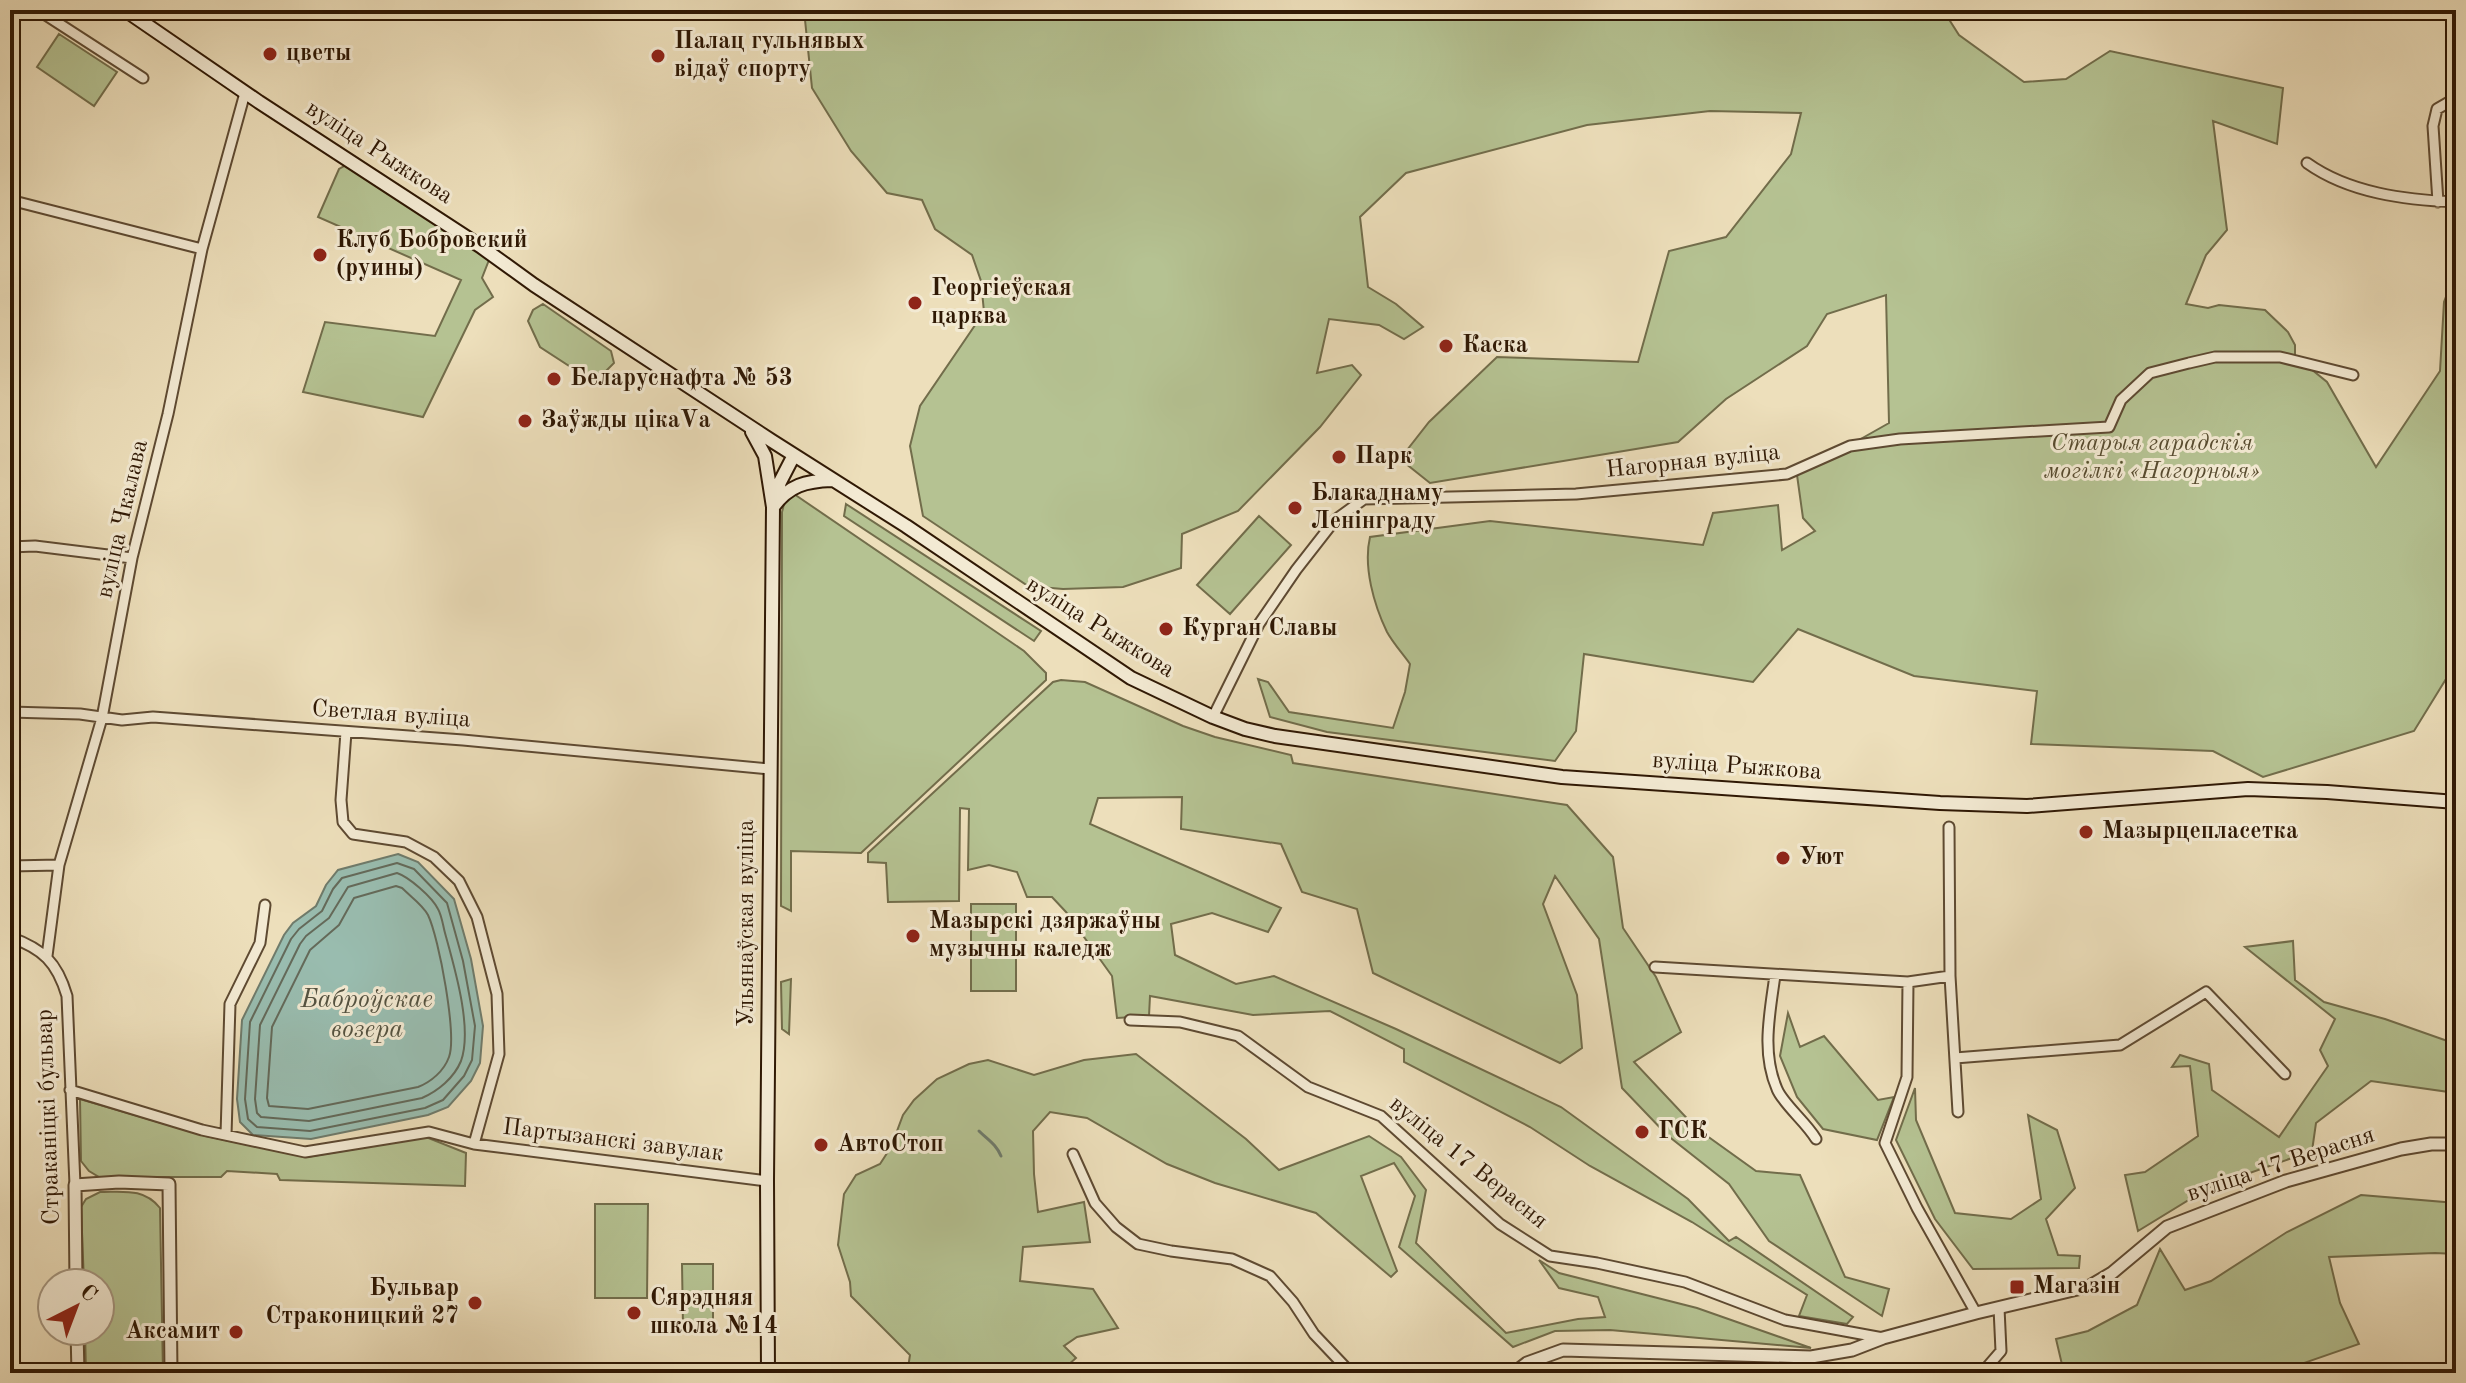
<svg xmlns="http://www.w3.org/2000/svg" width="2466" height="1383" font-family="'Old Standard TT',serif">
<rect width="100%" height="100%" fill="#eddfbb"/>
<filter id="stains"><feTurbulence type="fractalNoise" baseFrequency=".0025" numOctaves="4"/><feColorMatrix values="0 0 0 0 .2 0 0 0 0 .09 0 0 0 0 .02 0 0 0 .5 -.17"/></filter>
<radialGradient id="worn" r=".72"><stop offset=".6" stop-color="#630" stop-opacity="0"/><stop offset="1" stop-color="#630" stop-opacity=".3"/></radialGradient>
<!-- green -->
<path fill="#b5c292" stroke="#726d4b" stroke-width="2" d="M804,10H1943L1959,35L2024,82L2066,79L2110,51L2283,88L2277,144L2213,121L2227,230L2206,255L2186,304L2208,308L2219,305L2265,310L2288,332L2295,345V356L2327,382L2376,467L2440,371L2444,302L2456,271V672L2446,679L2414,731L2263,777L2213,751L2031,744L2037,691L1914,676L1798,629L1753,682L1584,654L1576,731L1555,761L1327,732L1270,717L1258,679L1268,682L1289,712L1393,728L1405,692L1410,664C1403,654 1393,643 1387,632C1374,605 1363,567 1370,537L1490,521L1703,545L1713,513L1778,505L1782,550L1815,531L1803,518L1797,475L1889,423L1886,295L1827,314L1807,346L1726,399L1678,442L1430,483L1400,459L1429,422L1497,357L1638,362L1669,251L1726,237L1791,154L1801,113L1710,111L1587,125L1406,173L1360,217L1368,287L1396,304L1423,327L1404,339L1379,325L1329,319L1317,373L1352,365L1361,375L1320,427L1238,511L1182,534L1181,568L1123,587L1063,589L1028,586L923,516L910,446L920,406L984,312L981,281L972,255L935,229L922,200L887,193L851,151L812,88Z
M59,34L117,72L94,106L37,67Z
M348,164L489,260L482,278L493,297L475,310L423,417L303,392L325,322L435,336L461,280L318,217L339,169Z
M543,304L611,351L614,363L604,373L583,375L540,347L528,321L533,310Z
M794,494L1024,651L1046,673V680L861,853L791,851V911L781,906L782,512L784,504Z
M846,504L1041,631L1034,641L844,516Z
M1259,516L1291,545L1230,614L1197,585Z
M1061,680L1085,682L1183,726L1215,737L1291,755L1293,763L1567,805L1613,857L1623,928L1656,977L1681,1032L1634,1062L1696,1128L1756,1171L1800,1175L1845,1277L1889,1289L1882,1316L1769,1241L1729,1184L1667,1135L1622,1088L1599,939L1555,876L1543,904L1577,995L1582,1048L1560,1063L1373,973L1357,909L1302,892L1281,844L1181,829L1182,797L1098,798L1090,824L1281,908L1268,932L1212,913L1171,924L1175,955L1236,984L1274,976L1396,1029L1561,1107L1688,1199L1729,1241L1736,1237L1853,1317L1847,1324L1799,1316L1807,1295L1692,1222L1590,1166L1530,1127L1404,1062V1049L1330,1011L1253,1015L1150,996L1149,1016L1117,1018L1112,976L1066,912L1052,897H1027L1017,872L989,865L968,870L969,809L960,808L959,901L888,902L886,863L868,862V853L1053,682Z
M971,904H1016V991H971Z
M2293,941L2295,980L2324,1002L2385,1019L2456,1044V1093L2371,1081L2316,1123L2312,1151L2210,1187L2138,1231L2125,1175L2145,1172L2198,1136L2190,1066L2172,1067L2180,1055L2209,1064L2212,1090L2279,1137L2328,1066L2320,1050L2335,1019L2245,947Z
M791,979L789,1034L782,1029L781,982Z
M1788,1013L1800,1047L1824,1036L1878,1100L1894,1097L1877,1140L1823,1129L1797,1097L1780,1056Z
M1136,1054L1246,1139L1279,1170L1369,1136L1401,1157L1426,1190L1416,1243L1506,1333L1578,1319L1605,1317L1598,1297L1559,1288L1539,1260L1559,1273L1697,1308L1811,1348L1610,1330L1555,1331L1513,1347L1399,1247L1415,1196L1394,1163L1361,1176L1397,1271L1391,1277L1316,1213L1215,1183L1167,1164L1087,1118L1050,1112L1033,1131L1034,1174L1038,1212L1084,1202L1090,1242L1023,1247L1020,1281L1093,1289L1118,1328L1077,1337L1064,1346L1076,1358L1059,1373H904L908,1368L910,1355L851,1296L850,1282L838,1245L844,1194L856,1175L880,1164L891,1147L903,1115L914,1100L937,1079L969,1064L988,1060L1034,1075L1084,1060Z
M1915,1088L1916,1120L1955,1213L2011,1219L2041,1199L2028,1115L2057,1130L2075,1188L2046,1219L2058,1255L2080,1256L2079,1268L1973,1269L1935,1219L1896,1140Z
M80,1099L206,1136L307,1157L426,1137L466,1153L465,1186L280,1180L277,1174L227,1171L221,1177H99L89,1171L81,1161Z
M100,1192C124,1192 144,1188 160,1208L163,1373H86L85,1331H100V1283H84L81,1207L86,1199Z
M2361,1195L2456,1203V1254L2435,1253L2329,1257L2340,1303L2359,1344L2275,1373H2064L2056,1339L2088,1331L2137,1305L2160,1249L2185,1290L2211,1281L2287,1232Z
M595,1204H648L647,1298H595Z
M682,1264H713V1326L683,1327Z"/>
<!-- water -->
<path fill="#99bdb0" stroke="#6f7b6b" stroke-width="2" d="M398,854L418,862L454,899L471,959L483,1026L480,1063L471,1081L448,1107L428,1115L311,1139L253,1135L240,1122L237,1099L242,1020L284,935L293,923L316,906L326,885L338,870Z"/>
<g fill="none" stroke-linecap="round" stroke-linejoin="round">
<!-- shore -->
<path stroke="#646a5a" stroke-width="2" d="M397,863L414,869L447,903L463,961L475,1026L472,1060L464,1076L443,1100L425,1108L310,1131L257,1127L248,1119L245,1099L250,1022L291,939L299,929L322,911L333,889L342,878Z
M397,873C409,877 432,897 438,909C442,916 443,926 445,933C454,966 473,1028 461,1061C454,1078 438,1091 422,1098L309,1121L261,1117L257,1113L255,1099L260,1025L300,944L306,936L329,918L348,887Z
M396,886L402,888C410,896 423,905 428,915C439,938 457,1035 449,1057C444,1071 431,1082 418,1087L308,1109L269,1106L267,1098L272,1027L310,950L339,925L354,898Z"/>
<!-- stream -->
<path stroke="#6f7b6b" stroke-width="3" d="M979,1131C988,1140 996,1144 1001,1156"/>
<!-- minor casing -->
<g stroke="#5e4a32" stroke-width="13">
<path id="minor" d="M38,10L143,78
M2307,163C2349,193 2405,200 2456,202
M10,200L202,249
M2438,202L2433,126L2437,109L2456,98
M10,547L35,546L132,558
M10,712L80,714L122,720L153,717L463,740L770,769
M1213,717L1259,624L1296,570L1335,520L1364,499L1576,494L1787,474L1850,446L1900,439L2109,427L2121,400L2150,373L2189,363L2215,357H2280L2353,375
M346,732L341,800L343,822L353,834L406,842L434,857L459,881L477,917L497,994L499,1054L474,1144
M1949,827L1950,976L1958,1112
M10,866L59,865
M10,937C43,949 57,962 67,996L75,1185
M47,956L59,865L102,718L132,558L168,414L202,249L245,93
M1655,967L1908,982L1950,976
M1775,975C1770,1013 1761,1052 1777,1089C1783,1104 1806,1122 1816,1139
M1908,982L1907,1077L1885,1143L1917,1208L1976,1313
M1130,1020L1180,1022L1238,1036L1308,1087L1381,1116L1500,1224L1550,1256L1597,1263L1685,1282L1785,1320L1883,1338
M1955,1058L2120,1045L2206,992L2285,1074
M70,1090L202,1130L305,1152L429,1132L474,1144L767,1181
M226,1135L230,1004L260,943L265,905
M1073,1154L1095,1203L1116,1227L1138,1244L1171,1251L1232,1259L1270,1276L1293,1302L1314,1334L1351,1373
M1982,1373L2001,1351L1999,1308"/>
</g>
<!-- tertiary casing -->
<g stroke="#5e4a32" stroke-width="15">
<path id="tertiary" d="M76,1283L75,1185L119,1182L169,1184L171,1373
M77,1331L78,1373
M1514,1373L1527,1363L1563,1350L1811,1357L1852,1350L1883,1338L1976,1313L2090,1286L2112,1273L2167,1227L2286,1181L2401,1149L2431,1144H2456"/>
</g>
<!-- secondary casing -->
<g stroke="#2f1804" stroke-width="16">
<path id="secondary" d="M125,10L259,102L480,246L534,285L772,441L906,526L1131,678L1213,717L1245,729L1275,736L1562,777L1940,803L2027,806L2248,789L2327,792L2456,802
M752,432L765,456L773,507L767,1181L768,1373
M775,500L780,482L794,455
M773,507C789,485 806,481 832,480"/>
</g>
<!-- minor -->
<use href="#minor" stroke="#f3ead3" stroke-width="9"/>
<!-- tertiary -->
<use href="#tertiary" stroke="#f3ead3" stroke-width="11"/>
<!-- secondary -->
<use href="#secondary" stroke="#f3ead3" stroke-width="12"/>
</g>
<!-- markers -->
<g fill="#8f2418" stroke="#f3ead3" stroke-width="3">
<circle cx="270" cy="54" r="8"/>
<circle cx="658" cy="56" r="8"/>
<circle cx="320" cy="255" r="8"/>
<circle cx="915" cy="303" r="8"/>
<circle cx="1446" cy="346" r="8"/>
<circle cx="554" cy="379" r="8"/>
<circle cx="525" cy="421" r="8"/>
<circle cx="1339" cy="457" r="8"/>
<circle cx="1295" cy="508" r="8"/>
<circle cx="1166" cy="629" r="8"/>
<circle cx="2086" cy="832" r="8"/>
<circle cx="1783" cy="858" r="8"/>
<circle cx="913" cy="936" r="8"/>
<circle cx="1642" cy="1132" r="8"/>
<circle cx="821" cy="1145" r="8"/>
<rect x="2009" y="1279" width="16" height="16" rx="4"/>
<circle cx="475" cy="1303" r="8"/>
<circle cx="634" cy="1313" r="8"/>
<circle cx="236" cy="1332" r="8"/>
</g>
<g text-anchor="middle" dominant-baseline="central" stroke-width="6" stroke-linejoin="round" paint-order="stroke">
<!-- poi labels -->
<g font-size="24" font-weight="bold" fill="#2f1804" stroke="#f3ead3" text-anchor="start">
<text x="674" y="42">Палац гульнявых<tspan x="674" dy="28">відаў спорту</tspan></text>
<text x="286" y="54">цветы</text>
<text x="336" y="241">Клуб Бобровский<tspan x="336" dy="28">(руины)</tspan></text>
<text x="931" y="289">Георгіеўская<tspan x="931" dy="28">царква</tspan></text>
<text x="1462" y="346">Каска</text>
<text x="570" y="379">Беларуснафта № 53</text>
<text x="541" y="421">Заўжды цікаVа</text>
<text x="1355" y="457">Парк</text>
<text x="1311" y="494">Блакаднаму<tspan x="1311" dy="28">Ленінграду</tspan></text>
<text x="1182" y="629">Курган Славы</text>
<text x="2102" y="832">Мазырцепласетка</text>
<text x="1799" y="858">Уют</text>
<text x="929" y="922">Мазырскі дзяржаўны<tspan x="929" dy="28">музычны каледж</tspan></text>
<text x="1658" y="1132">ГСК</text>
<text x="837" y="1145">АвтоСтоп</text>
<text x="2033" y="1287">Магазін</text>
<text x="459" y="1289" text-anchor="end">Бульвар<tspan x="459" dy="28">Страконицкий 27</tspan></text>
<text x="650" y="1299">Сярэдняя<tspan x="650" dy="28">школа №14</tspan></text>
<text x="220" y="1332" text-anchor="end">Аксамит</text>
</g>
<!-- street labels -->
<g font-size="24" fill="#2f1804" stroke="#f3ead3">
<text transform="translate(379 153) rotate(33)">вуліца Рыжкова</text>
<text transform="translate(1693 462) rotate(-6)">Нагорная вуліца</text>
<text transform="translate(123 519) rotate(-77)">вуліца Чкалава</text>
<text transform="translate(1100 628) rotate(32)">вуліца Рыжкова</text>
<text transform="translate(391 715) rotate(4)">Светлая вуліца</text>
<text transform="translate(1737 767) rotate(4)">вуліца Рыжкова</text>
<text transform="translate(747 923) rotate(-90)">Ульянаўская вуліца</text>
<text transform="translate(49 1117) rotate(-92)">Страканіцкі бульвар</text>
<text transform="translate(613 1141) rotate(7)">Партызанскі завулак</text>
<text transform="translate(1468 1163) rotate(39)">вуліца 17 Верасня</text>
<text transform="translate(2281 1165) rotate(-18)">вуліца 17 Верасня</text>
</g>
<!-- park labels -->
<g font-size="24" font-style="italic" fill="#574b2f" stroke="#f3ead3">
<text x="2152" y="444">Старыя гарадскія<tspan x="2152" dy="28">могілкі «Нагорныя»</tspan></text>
</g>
<!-- water labels -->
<g font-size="26" font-style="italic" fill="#545240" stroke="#f3ead3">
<text x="367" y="1000">Баброўскае<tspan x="367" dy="30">возера</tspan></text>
</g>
</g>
<!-- margin -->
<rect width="2466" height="1383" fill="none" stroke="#eddfbb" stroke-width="40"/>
<rect x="12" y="12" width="2442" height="1359" fill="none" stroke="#2f1804" stroke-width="4"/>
<rect x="20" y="20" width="2426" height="1343" fill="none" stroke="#2f1804" stroke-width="2"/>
<!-- north arrow -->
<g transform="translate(76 1307) rotate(42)"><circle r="38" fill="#f3ead3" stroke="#a59680" stroke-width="2"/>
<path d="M0-6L14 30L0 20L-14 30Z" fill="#8f2418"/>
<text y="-12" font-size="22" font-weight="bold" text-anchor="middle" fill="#2f1804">С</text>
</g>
<rect width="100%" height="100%" filter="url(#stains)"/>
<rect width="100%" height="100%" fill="url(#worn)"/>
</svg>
